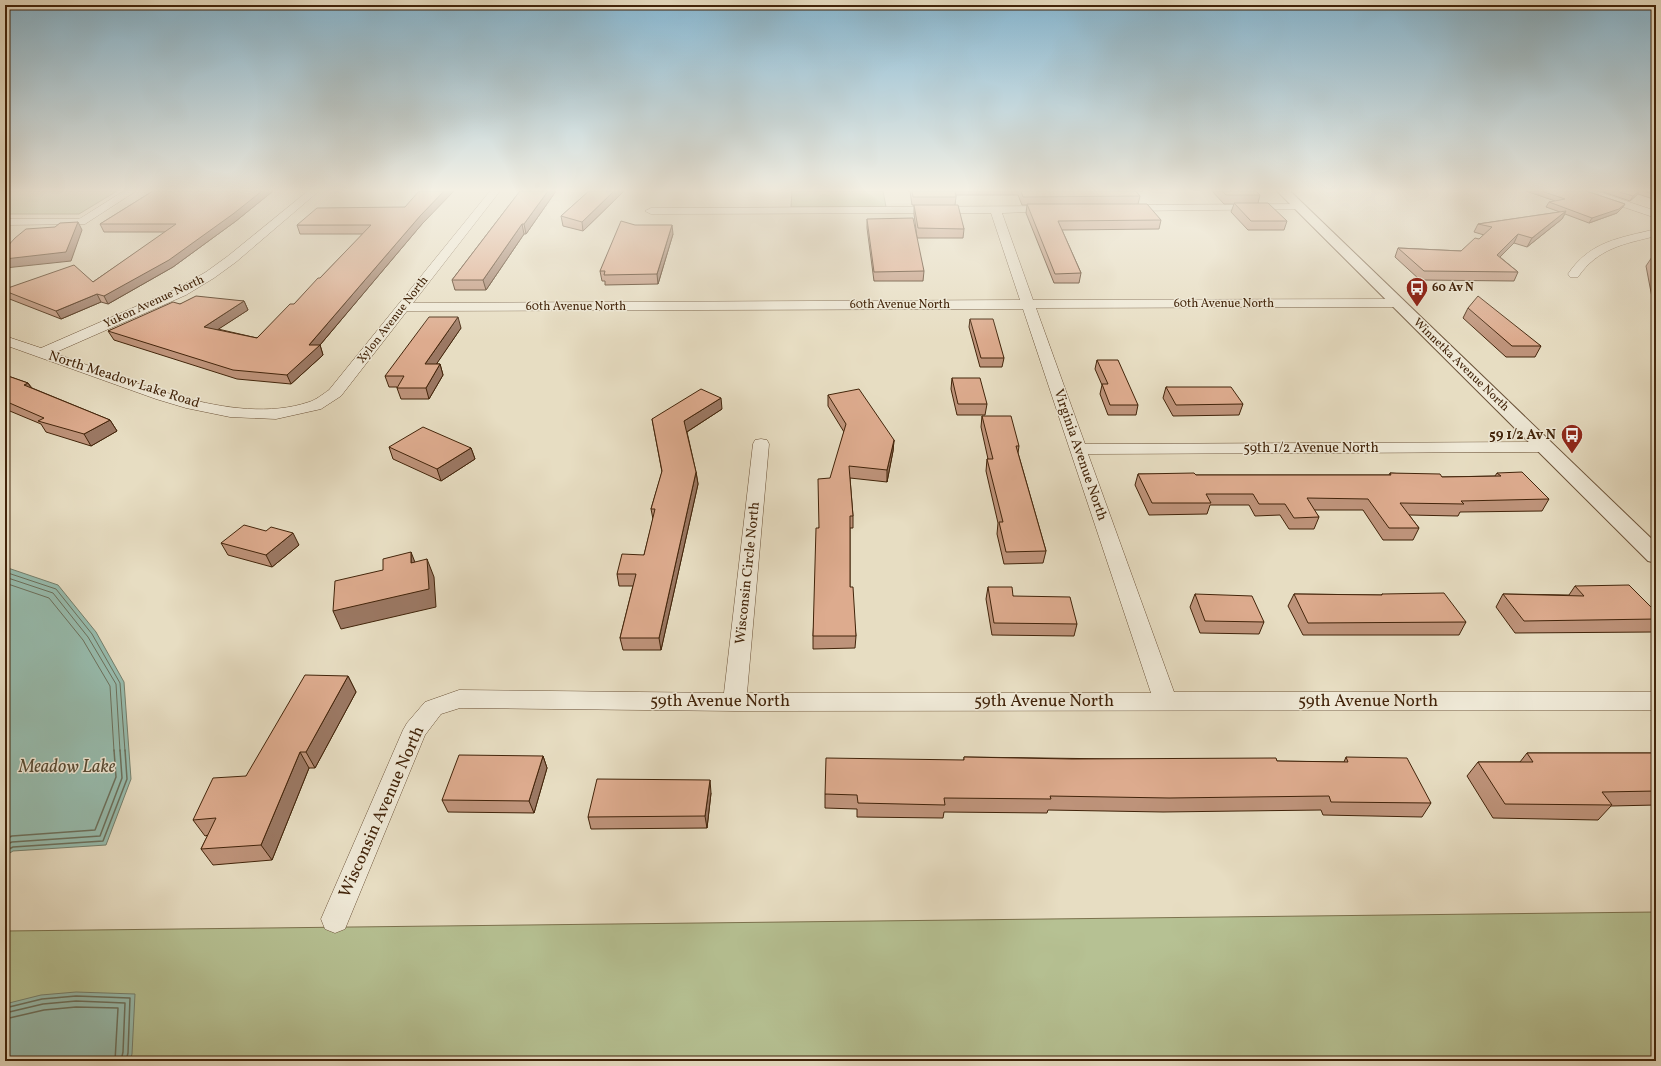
<svg xmlns="http://www.w3.org/2000/svg" width="1661" height="1066" font-family="Vollkorn,serif">
<rect width="100%" height="100%" fill="#e7ddc2"/>
<filter id="stains"><feTurbulence type="fractalNoise" baseFrequency=".005" numOctaves="4"/><feColorMatrix values="0 0 0 0 .2 0 0 0 0 .09 0 0 0 0 .02 0 0 0 .5 -.17"/></filter>
<radialGradient id="worn" r=".72"><stop offset=".6" stop-color="#630" stop-opacity="0"/><stop offset="1" stop-color="#630" stop-opacity=".3"/></radialGradient>
<!-- green -->
<path fill="#b6c193" stroke="#7c724e" d="M5,191H117L79,214H5Z
M792,191H883L886,207H791Z
M1656,912V1061H5V931Z"/>
<!-- water -->
<path fill="#97bcae" stroke="#757f6c" d="M5,567L58,585L96,632L124,682L131,779L106,845L13,851L5,856Z
M76,992L135,994L132,1054L130,1061H5V1004L41,995Z"/>
<g fill="none" stroke-linecap="round" stroke-linejoin="round">
<!-- shore-far1 -->
<path stroke="#6c705c" stroke-width="1" d="M5,572L56,589L92,634L120,683L125,751
M5,577L53,593L88,637L116,684L120,751
M5,583L49,598L83,640L110,686L114,751"/>
<!-- shore -->
<path stroke="#6c705c" stroke-width="1.5" d="M5,839L12,836L95,830L116,777L114,750
M5,845L12,842L100,836L122,778L120,750
M5,851L13,847L103,841L127,779L125,750
M5,1008L42,999L76,996L130,998L128,1053L126,1061
M5,1013L43,1004L76,1001L125,1003L123,1052L121,1061
M5,1019L44,1010L76,1007L118,1008L115,1061"/>
<!-- minor casing -->
<g stroke="#6b5238" stroke-width="1">
<path id="minor" d="M124,191H136L85,224L5,225V219H79Z
M308,191H319L236,262L214,278L186,295L54,353C126,378 233,428 309,402C316,400 323,394 329,390L490,191H500L413,303L1020,300L991,213L651,214L645,211L651,208L1051,206L1055,207L1057,209L1055,211L1002,213L1033,300L1397,299L1402,300L1404,303L1402,306L1397,307L1036,308L1085,444L1544,442L1550,443L1552,447L1550,451L1544,452L1088,454L1174,692H1656V710L735,711L460,708L441,714L425,735L345,929L335,933L325,929L321,919L403,730L407,723L425,702L459,690L724,693L753,444L755,440L761,439L767,440L769,444L747,693H1151L1023,309L407,311L341,396L321,409L276,419L230,417L186,408L156,399L5,345V336L41,348L176,289L206,272L228,256Z
M1581,191H1596L1656,211V218L1582,193Z
M1300,204L1304,205L1306,207L1304,209L1126,211L1120,208L1126,205Z
M1656,229V236C1624,244 1598,248 1578,277H1570L1568,274C1590,241 1620,238 1656,229Z"/>
</g>
<!-- tertiary casing -->
<g stroke="#6b5238" stroke-width="2">
<path id="tertiary" d="M1277,191H1290L1656,543V563L1648,561Z"/>
</g>
<!-- minor -->
<use href="#minor" fill="#efe9d7" fill-rule="evenodd"/>
<!-- tertiary -->
<use href="#tertiary" fill="#efe9d7" fill-rule="evenodd"/>
</g>
<!-- wall -->
<path fill="#be937a" stroke="#42240a" d="M153,191H273L236,221L173,267L108,304L101,302L61,319L7,298L5,294V289L93,282L166,232H104L100,224Z
M520,191H556L526,234H524L486,290H455L452,280Z
M589,191H624L583,231L563,226L561,216Z
M908,191H1143H1136L1140,196L1138,204L1161,220L1159,229L1062,230L1081,273L1079,283H1054L1026,213L1027,205H1022L1018,195H956V197L955,205L964,229L963,238H917L914,214V205H912L910,191Z
M1212,191H1256L1260,195L1258,203L1287,221L1284,230H1248L1231,212L1234,204H1224Z
M1526,191H1586L1625,204L1622,208L1617,213L1589,223L1565,214L1562,219L1527,247L1514,243L1500,257L1518,272L1514,281L1420,280L1395,257L1398,248L1461,251L1479,239L1484,235L1474,232L1478,224L1560,212L1546,207L1549,202L1555,201Z
M1600,191H1656V199H1653L1638,194L1630,201Z
M867,219L924,271L923,281H874L867,228Z
M422,224L320,345L323,355L291,384L237,379L114,340L108,331L180,304L244,301L248,310L218,329L257,338L294,304L320,278L363,234H300L297,225Z
M673,234L658,284L605,285V281H602L600,271Z
M1656,255V313H1655L1646,266L1652,257Z
M1468,308L1541,346L1535,357H1506L1463,318Z
M970,319L1004,358L1002,367H980L969,327Z
M461,328L436,364H440L443,375L429,399H401L397,388V387H389L385,376Z
M1097,360L1138,405L1136,415H1108L1100,394L1102,385L1095,369Z
M5,375L28,383L32,388L110,420L117,431L91,446L46,432L41,424L5,409Z
M952,378L987,404L985,415H957L951,389Z
M1166,387L1243,404L1239,415L1173,416L1163,398Z
M828,395L894,440L893,451L887,482L850,478L853,516V528H850V587L856,636L855,648L813,649V636L819,528L844,432L828,406Z
M722,409L687,432L696,472L698,484L661,650H623L620,638L633,586H619L617,574L644,555L653,519L651,509L662,472L652,419Z
M982,416L1019,446L1018,453L1046,551L1043,563L1004,564L997,534L998,523L986,471L987,459H988L981,427Z
M389,447L471,448L475,459L441,481L393,459Z
M1390,473L1442,477L1495,476L1497,473L1549,499L1542,511L1460,512L1458,516L1409,515L1419,528L1413,540H1383L1363,510H1314L1319,517L1314,529H1289L1280,515L1255,516L1249,505H1210L1207,514L1149,515L1135,485L1138,474L1196,475H1389Z
M221,543L299,545L272,567L228,555Z
M1575,586L1656,612V628L1653,632L1515,633L1496,607L1503,594L1569,595Z
M988,587L1013,596L1077,624L1074,636L992,635L986,599Z
M1195,594L1264,622L1259,634L1200,633L1190,607Z
M1294,594L1381,595L1382,594L1466,622L1459,635H1303L1288,606Z
M348,676L356,692L315,768H309L272,860L213,865L201,849L208,835L205,836L193,820L246,776Z
M1527,753H1656V805L1611,806L1598,820L1493,818L1467,776L1478,762H1520Z
M543,756L547,768L534,813L448,812L442,800Z
M964,757L1344,762L1346,757L1431,803L1422,817L1323,815L1321,810L1163,812L1048,810L1047,813L944,812L943,818L857,817V809L825,808V794L964,760Z
M711,793L707,828L591,829L588,817Z"/>
<!-- shaded-wall -->
<path fill="#9b7863" stroke="#42240a" d="M262,191H273L236,221L173,267L108,304L104,296Z
M444,191H454L422,224L320,345L323,355L291,384L287,375L309,345L420,216Z
M548,191H556L526,234L524,224Z
M614,191H624L583,231L582,222Z
M1639,191L1638,194L1630,201L1633,196Z
M1656,195V199H1653Z
M1625,204L1622,208L1617,213L1589,223L1592,218Z
M1566,211L1562,219L1527,247L1532,238Z
M78,222L82,230L71,261L5,268V259Z
M522,224L524,234L486,290L483,280Z
M672,225L673,234L658,284L657,274Z
M1518,234L1514,243L1493,264L1497,255Z
M97,294L101,302L61,319L56,311Z
M244,301L248,310L208,336L204,327Z
M458,317L461,328L429,375L425,364Z
M440,364L443,375L429,399L426,388Z
M28,383L35,394L24,385Z
M721,398L722,409L685,433L684,421Z
M110,420L117,431L91,446L84,434Z
M894,440L893,451L887,482V470Z
M471,448L475,459L441,481L437,469Z
M696,472L698,484L661,650L659,638Z
M293,533L299,545L272,567L266,555Z
M411,552L418,570L411,563Z
M427,559L434,577L436,607L341,629L333,611Z
M348,676L356,692L315,768L306,752Z
M300,752L309,768L272,860L261,845Z
M543,756L547,768L534,813L529,801Z
M710,780L711,793L707,828L705,816Z"/>
<!-- building -->
<path fill="#ddab8e" stroke="#42240a" d="M153,191H262L233,214L169,260L104,296L97,294L56,311L5,291V289L74,265L93,282L176,224H100Z
M419,191H444L420,216L309,345H320L287,375L233,370L108,331L173,302L180,304L196,296L244,301L204,327L257,338L290,304H294L318,278H320L371,225H297L317,208L405,207Z
M520,191H548L524,224H522L483,280H452Z
M589,191H614L582,222L561,216Z
M912,191H955L956,197H913Z
M1021,191H1135L1140,196L1023,197Z
M1222,191H1256L1260,195H1226Z
M1541,191H1586L1625,204L1619,209L1592,218L1549,202L1565,199Z
M1616,191H1639L1633,196Z
M1643,191H1656V195Z
M1234,203H1268L1287,221H1251Z
M1027,204H1147L1161,220L1058,221L1081,273L1055,274Z
M914,205H958L964,229L918,228Z
M1566,211L1532,238L1518,234L1497,255L1518,272L1424,271L1398,248L1461,251L1475,238L1479,239L1492,227L1478,224Z
M913,218L924,271L874,272L867,219Z
M621,221L635,225H672L657,274L604,275L605,271H600Z
M78,222L66,252L5,259V249L15,238L26,229L55,227L60,223Z
M1656,255V281L1652,257Z
M1478,296L1541,346H1512L1468,308Z
M429,317H458L425,364H440L426,388H397L404,376H385Z
M970,319H993L1004,358H981Z
M1097,360H1118L1138,405H1110L1102,384H1108Z
M5,375L28,383L24,385L110,420L84,434L38,421L44,418L5,401Z
M952,378H980L987,404H958Z
M1166,387H1231L1243,404L1176,405Z
M701,389L721,398L684,421L696,472L659,638H620L636,574H617L622,554L644,555L655,509H651L662,471L652,419Z
M859,389L894,440L887,470L849,466L853,516H850V587H853L856,636H813L816,528H819L818,479L830,478L846,424L828,395Z
M982,416H1011L1019,446H1016L1046,551L1006,552L999,522H1003L987,459H993Z
M423,427L471,448L437,469L389,447Z
M1522,472L1549,499L1461,501L1464,504L1400,503L1419,528H1389L1368,499L1307,498L1319,517L1294,518L1285,504H1259L1253,494H1206L1211,503H1152L1138,474L1194,473L1196,475H1391L1390,473L1440,474L1442,477L1501,476L1497,473Z
M244,525L266,531L271,527L293,533L266,555L221,543Z
M411,552V563L427,559L429,589L333,611L335,581L383,570V559Z
M1629,585L1656,612V619L1524,621L1503,594L1584,596L1575,586Z
M988,587H1012L1013,596L1070,597L1077,624L994,623Z
M1444,593L1466,622L1308,623L1294,594L1382,595V594Z
M1195,594L1252,596L1264,622L1205,621Z
M305,675L348,676L306,752H300L261,845L201,849L216,818L193,820L213,778L246,776Z
M1527,753H1656V791L1602,792L1612,805L1505,804L1478,762H1533Z
M459,755L543,756L529,801L442,800Z
M964,757L1072,759L1276,758L1277,761L1348,762L1346,757L1407,758L1431,803L1331,802L1329,796L1169,798L1050,796L1051,799L944,798L945,805L858,803L857,795L825,794L826,758L964,760Z
M597,779L710,780L705,816L588,817Z"/>
<!-- sky -->
<linearGradient id="sky" x2="0" y2="1"><stop stop-color="#87b7d1"/><stop offset="0.56" stop-color="#f4f0e4"/><stop offset="1" stop-color="#f4f0e4" stop-opacity="0"/></linearGradient>
<rect width="1661" height="340" fill="url(#sky)"/>
<!-- icons -->
<defs>
<g id="bus-pin" transform="scale(1.15)"><path d="M0 17L-7.5 6A9.5 9.5 0 1 1 7.5 6Z" fill="#8f2418" stroke="#efe9d7"/><path d="M-5-6H5V4H4V6H2V4H-2V6H-4V4H-5ZM-3.5-4V0h7V-4ZM-3.5 1.2v1.5H-2V1.2ZM2 1.2v1.5H3.5V1.2Z" fill="#fff"/></g>
</defs>
<g fill-rule="evenodd">
<use href="#bus-pin" x="1417" y="288"/>
<use href="#bus-pin" x="1572" y="435"/>
</g>
<g text-anchor="middle" dominant-baseline="central" stroke-width="3" stroke-linejoin="round" paint-order="stroke">
<!-- far-poi labels -->
<g font-size="12" font-weight="bold" fill="#42240a" stroke="#efe9d7" text-anchor="start">
<text x="1432" y="288">60 Av N</text>
</g>
<!-- far-street labels -->
<g font-size="12" fill="#42240a" stroke="#efe9d7">
<text transform="translate(154 302) rotate(-25)">Yukon Avenue North</text>
<text x="1224" y="304">60th Avenue North</text>
<text x="900" y="305">60th Avenue North</text>
<text x="576" y="307">60th Avenue North</text>
<text transform="translate(393 320) rotate(-52)">Xylon Avenue North</text>
<text transform="translate(1461 365) rotate(44)">Winnetka Avenue North</text>
</g>
<!-- street labels -->
<g font-size="14" fill="#42240a" stroke="#efe9d7">
<text transform="translate(124 380) rotate(18)">North Meadow Lake Road</text>
<text x="1311" y="448">59th 1/2 Avenue North</text>
<text transform="translate(1080 455) rotate(71)">Virginia Avenue North</text>
<text transform="translate(748 573) rotate(-84)">Wisconsin Circle North</text>
</g>
<!-- poi labels -->
<g font-size="14" font-weight="bold" fill="#42240a" stroke="#efe9d7" text-anchor="end">
<text x="1556" y="435">59 1/2 Av N</text>
</g>
<!-- near-street labels -->
<g font-size="17" fill="#42240a" stroke="#efe9d7">
<text x="720" y="701">59th Avenue North</text>
<text x="1044" y="701">59th Avenue North</text>
<text x="1368" y="701">59th Avenue North</text>
<text transform="translate(382 812) rotate(-66)">Wisconsin Avenue North</text>
</g>
<!-- near-water labels -->
<g font-size="18" font-style="italic" fill="#574a33" stroke="#efe9d7">
<text x="67" y="767">Meadow Lake</text>
</g>
</g>
<!-- margin -->
<rect width="1661" height="1066" fill="none" stroke="#e7ddc2" stroke-width="20"/>
<rect x="6" y="6" width="1649" height="1054" fill="none" stroke="#42240a" stroke-width="2"/>
<rect x="10" y="10" width="1641" height="1046" fill="none" stroke="#42240a"/>
<rect width="100%" height="100%" filter="url(#stains)"/>
<rect width="100%" height="100%" fill="url(#worn)"/>
</svg>
